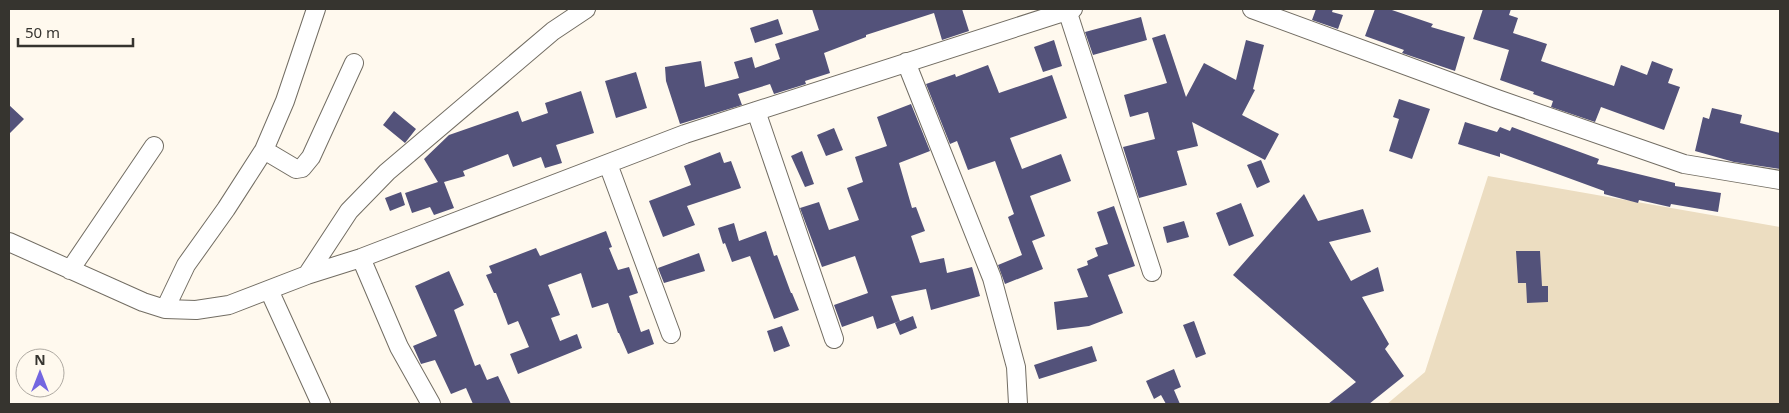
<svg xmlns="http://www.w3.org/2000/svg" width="1789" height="413" font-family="'Noto Sans',sans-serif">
<rect width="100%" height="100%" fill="#fff9ee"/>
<!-- green -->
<path fill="#ecddc1" d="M1488,176L1780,227V404H1387L1425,372Z"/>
<!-- building -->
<path fill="#53527a" d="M812,9H962L969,31L942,40L934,13L866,35V37L824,53L830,73L805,81L806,84L774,94L770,84L738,94L742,105L680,124L666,81L665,67L701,61L705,87L739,78L734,62L752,57L755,68L780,59L775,44L819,30Z
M1316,9H1333L1332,12L1343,15L1338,29L1312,20Z
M1375,9H1389L1433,24L1431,27L1465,37L1455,71L1402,53L1404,50L1365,36Z
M1483,9H1511L1509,15L1518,18L1513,33L1547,44L1541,61L1614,86L1621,65L1647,75L1652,61L1673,69L1668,83L1680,87L1664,130L1601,107L1595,122L1551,107L1553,101L1533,94L1534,92L1500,80L1509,50L1473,39Z
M1141,17L1147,40L1093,55L1085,32Z
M778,19L783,34L755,43L750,28Z
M1165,34L1186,97L1204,63L1236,80L1246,40L1264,45L1253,89L1255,90L1242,115L1279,134L1265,160L1192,122L1198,146L1177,151L1187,185L1139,198L1123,147L1155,139L1148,112L1130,117L1124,95L1167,83L1152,38Z
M1054,40L1062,66L1043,72L1034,47Z
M988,65L999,93L1052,75L1067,118L1010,138L1022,169L1061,154L1071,181L1030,196L1045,236L1032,241L1043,269L1005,284L998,265L1022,255L1008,217L1014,214L995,161L968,170L957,141L950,144L926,84L955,74L956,77Z
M636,72L647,108L616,118L605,81Z
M581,91L594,133L556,145L562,163L545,168L541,157L513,167L508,154L463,171L465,176L444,182L454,208L434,215L430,207L412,213L405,193L438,182L424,159L449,135L518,111L522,122L548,113L545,103Z
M1399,99L1430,109L1412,159L1389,151L1399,119L1393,117Z
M911,104L930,151L899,163L912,208L916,207L925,231L911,236L920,263L944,258L947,273L972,267L980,296L931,310L926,289L891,296L900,321L877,329L873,316L842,327L834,305L868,293L855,256L822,267L800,208L819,202L829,230L859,220L847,188L863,182L855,157L887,146L877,117Z
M9,105L24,119L9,134Z
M1712,108L1742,115L1740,123L1780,133V169L1734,162L1695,151L1703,117L1709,119Z
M394,111L416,129L405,143L383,125Z
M1465,122L1497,132L1500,127L1510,131L1512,127L1599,159L1597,164L1675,183V186L1721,193L1718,212L1671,204L1670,207L1639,200L1638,203L1604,194V191L1500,153V157L1458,144Z
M834,128L843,150L826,156L817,135Z
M802,151L814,184L805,187L791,156Z
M720,152L724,163L731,161L741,188L687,206L695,225L663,237L649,201L691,185L684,166Z
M1261,160L1270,182L1257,188L1247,165Z
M401,192L405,205L390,211L385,198Z
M1304,194L1318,221L1363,209L1371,232L1329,242L1351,281L1378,267L1384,291L1362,297L1389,344L1385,349L1404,376L1369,404H1328L1356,382L1233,275Z
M1241,203L1254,236L1229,246L1216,213Z
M1114,206L1135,266L1108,275L1123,313L1089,326L1057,330L1054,302L1088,297L1077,269L1088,265L1087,261L1098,256L1095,248L1108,244L1097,212Z
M1184,221L1189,237L1167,243L1163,227Z
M734,223L739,241L766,231L774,256L777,255L791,293H792L799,310L774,319L750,256L732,262L725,243L723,244L718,228Z
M606,231L612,247L609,248L618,270L629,267L638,293L629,296L641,332L649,329L654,344L628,354L619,333H618L608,303L592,308L581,273L548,285L560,315L551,318L560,341L577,334L582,348L518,374L510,354L529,347L518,321L508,325L496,293H494L486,275L492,273L489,266L536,248L540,256Z
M1516,251H1540L1542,286H1548V302L1527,303L1526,283H1518Z
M699,253L705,271L664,283L658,268Z
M449,271L464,305L454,310L475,366L480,364L487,380L498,376L511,404H473L466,388L451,394L435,360L421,364L413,346L437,336L415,286Z
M913,316L917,328L900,335L895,323Z
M1194,321L1206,354L1196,358L1183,325Z
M782,326L790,346L774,352L767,331Z
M1092,346L1097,361L1039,379L1034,365Z
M1174,369L1181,387L1174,390L1180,404H1166L1161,395L1154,399L1146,381Z"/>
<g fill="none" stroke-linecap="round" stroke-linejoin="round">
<!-- minor casing -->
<g stroke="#726d63" stroke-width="20">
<path id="minor" d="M1252,9L1497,99L1684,164L1780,180
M1067,10L1152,272
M906,62L992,278L1016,367L1018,404
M756,111L834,339
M264,150L296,169L302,168L311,157L354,63
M608,164L671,334
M9,242L143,302L165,309L196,310L229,305L307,275L361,258L685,134L1073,9
M361,258L399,347L431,404
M70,270L154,146
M307,275L349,211L387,172L553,31L586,9
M269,290L321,404
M165,309L186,265L226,209L264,150L285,101L316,9"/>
</g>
<!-- minor -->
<use href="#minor" stroke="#fff" stroke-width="18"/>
</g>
<!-- border -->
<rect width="1789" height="413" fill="none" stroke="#36342f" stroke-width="20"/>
<!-- north arrow -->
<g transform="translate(40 373)"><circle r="24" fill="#fff9ee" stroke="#afaaa2"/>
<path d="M0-4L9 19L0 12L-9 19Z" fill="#7366e0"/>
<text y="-8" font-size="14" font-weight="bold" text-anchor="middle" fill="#36342f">N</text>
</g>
<!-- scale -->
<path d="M18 38v8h115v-8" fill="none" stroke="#36342f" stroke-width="2.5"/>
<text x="25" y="38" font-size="15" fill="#36342f" stroke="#fff9ee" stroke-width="4" paint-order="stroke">50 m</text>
</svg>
